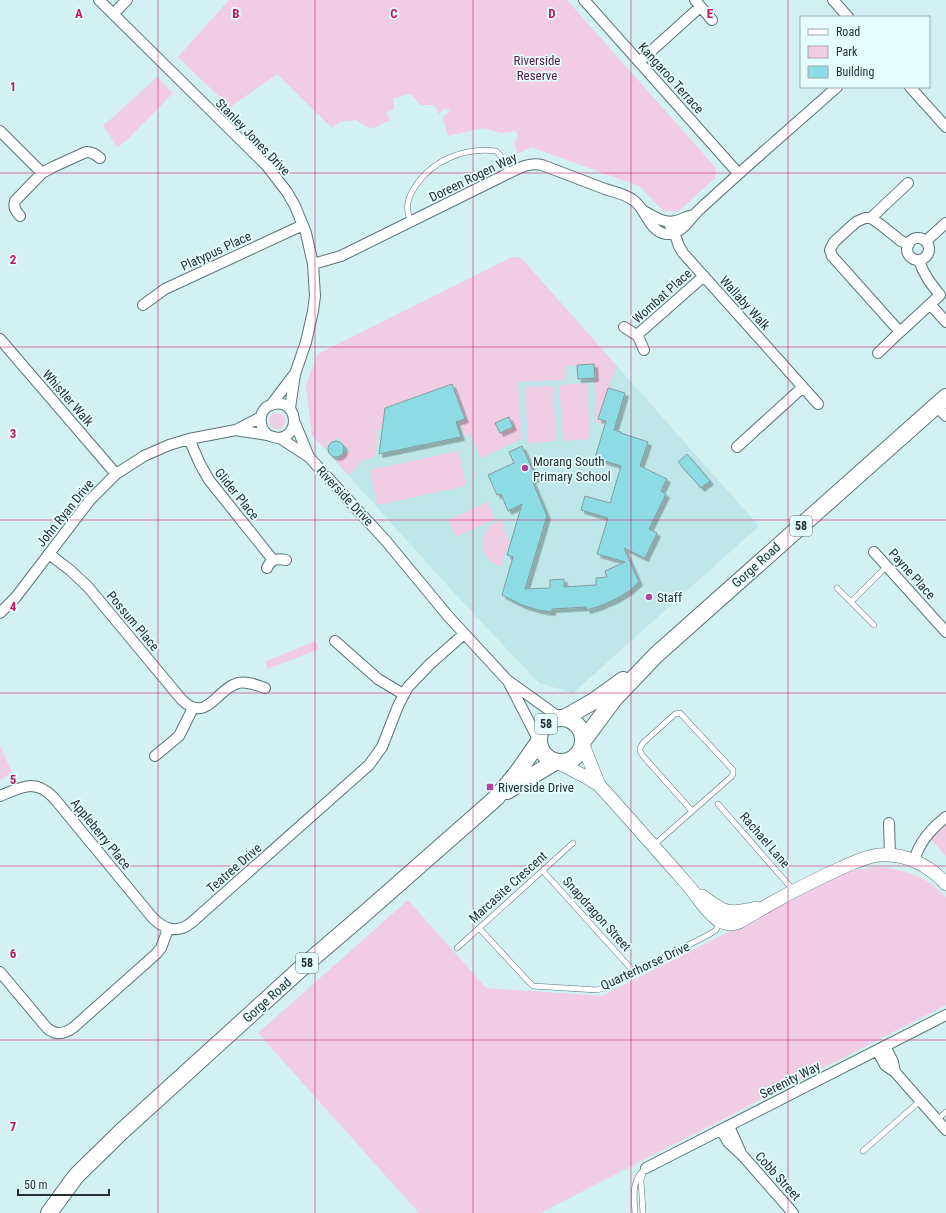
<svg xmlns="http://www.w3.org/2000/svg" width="946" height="1213" font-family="'Roboto Condensed',sans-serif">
<defs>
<filter id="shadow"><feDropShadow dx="3.5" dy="3.5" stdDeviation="0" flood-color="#0004"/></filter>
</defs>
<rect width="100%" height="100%" fill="#d3f0f3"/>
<!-- built -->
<path fill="#bfe6ea" d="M513,257L521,258L759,526L573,693L539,683L456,595L312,435L306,385L318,354Z"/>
<!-- green -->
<path fill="#f1cce5" d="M229,0H567L716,168L715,178L678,212L662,210L639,186L531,147L517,154L515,143L518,136L516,131L501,133L483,128L448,136L443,117L450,111L445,108L439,114L434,105H420L411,94L393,98L394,109L386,113L390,120L371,129L356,120L340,122L332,128L277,74L230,107L178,57Z
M157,77L173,93L127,140L117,147L103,125L111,119Z
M513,257L521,258L616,365L609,388H608L598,419L611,423H596L594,364L565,366L566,380L518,382L522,439L481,458L471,435L464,436L459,421L465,419L452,384L385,408L382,428L378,430L375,456L362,461L349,475L336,461L349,450L337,437L324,448L312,435L306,385L318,354Z
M587,383L590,439L563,441L559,385Z
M553,386L556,441L528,443L525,387Z
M269 421a8 8 0 1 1 16 0a8 8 0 1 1-16 0Z
M459,451L466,486L377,505L370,470Z
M487,502L495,519L456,537L448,520Z
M501,520L509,541L501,566C487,562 479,549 485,534C486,531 487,527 489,526C492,523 497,522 501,520Z
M315,641L319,649L268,669L265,662Z
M0,746L12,772L0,780Z
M946,825V856L931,839Z
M875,867C902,868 927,876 946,897V1005L540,1213H419L258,1033L408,900L486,988L602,996L849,871Z"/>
<!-- building -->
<path fill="#8ddce4" stroke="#819c9f" filter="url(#shadow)" d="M594,364L595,378L578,379L577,365Z
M452,384L465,419L456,422L461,437L379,454L385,408Z
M608,388L625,393L614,430L621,432V433L648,442L640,466L667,479L661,491L666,494L649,529L657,533L645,558L624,548L639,582L629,591L616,599L600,606L587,610L586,607L552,609V612L538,610L522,605L502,595L513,557L507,555L522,504L508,511L501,494L497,495L488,475L514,463L509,452L522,446L536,478L532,480L547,516L525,589L550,588V580L564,579V587L596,585V578L607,577L605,571L625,562L597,554L608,518L581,510L585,496L610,503L621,466L595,458L606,421L598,419Z
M509,417L513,427L500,433L495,423Z
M328 449a8 8 0 1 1 16 0a8 8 0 1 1-16 0Z
M687,454L710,481L701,488L678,462Z"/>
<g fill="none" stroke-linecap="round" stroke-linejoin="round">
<!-- service casing -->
<g stroke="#5a7477" stroke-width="6">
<path id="service" d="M411,222C405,208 407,199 415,187C432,160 465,147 496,151L500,155L509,173
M837,588L874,625
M851,602L887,566
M718,804L794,891
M654,845L731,777L733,774V770L680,713L675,714L643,743L640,748V751L643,756L692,811
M543,871L635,973
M479,928L528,981L533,986L597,990L607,987L710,934L716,930L720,922
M457,948L573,843
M937,1120L946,1112
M863,1151L920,1101
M635,1213C634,1197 631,1179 646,1168
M643,1213L641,1180L644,1170"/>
</g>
<!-- minor casing -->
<g stroke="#5a7477" stroke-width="12">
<path id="minor" d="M99,0L267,166L287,192L295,206L306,233L313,264L315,296L313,311L306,342L295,374L290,408
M584,0L738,173
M695,0L712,20
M833,0L848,17
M113,14L127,0
M639,62L700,7
M910,87L946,127
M0,131L42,173
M644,211C653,216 664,224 675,221C681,220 687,216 694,215
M20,216C16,211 13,208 15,201L42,173L53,167L86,152C92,152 95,154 100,158
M871,218L908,183
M668,222L674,232L679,246L683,253L818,404
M907 249a11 11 0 1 1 22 0a11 11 0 1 1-22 0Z
M926,241L946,223
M909,244L901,241L881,225L871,218H865L856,222L834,242L830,250L832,256L900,332L940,295C931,284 923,274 919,260
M313,264L341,256L509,173C519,168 530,162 542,165C563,173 584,181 605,189C614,192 625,194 633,200C646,208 648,231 666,234C682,235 689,219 699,210C744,168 791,128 837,87
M930,304L946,322
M143,305L165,289L303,225
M624,327L638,336L644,350
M637,335L704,276
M0,339L116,474
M878,353L900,332
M271,405L293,376
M936,406L946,416
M295,423L309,457
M236,430C246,432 257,433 267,435C271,436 274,438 279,438C302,435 297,399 274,404C258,407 257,426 268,435
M280,438L309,457L386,541L448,616L508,681L538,739
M189,439L200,464L209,480L273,560
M737,447L803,387
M874,552L946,632
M49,554L70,570L88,587L182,700C207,724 216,689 238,683C247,681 256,685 265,688
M267,568C271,559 277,558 286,560
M0,613L16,597L90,500L116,474L144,456L169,445L189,439L236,430L261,417
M335,641L378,679L403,694
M510,682L560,718
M155,756L179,736L193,708
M0,796C22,787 35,778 54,798L152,917C163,929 177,934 191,923L369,765L382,747L398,706L408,687L430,664L464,634
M889,823L890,855
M914,861C919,842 931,829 946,817
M0,972L47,1028C56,1036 65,1034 74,1027L156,954L161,948L168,929
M885,1046L893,1062L895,1072
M877,1050L885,1065L895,1072L946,1130
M729,1126L740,1151
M721,1130L728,1142L743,1156L793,1213
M646,1168L946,1015"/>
</g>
<!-- tertiary casing -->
<g stroke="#5a7477" stroke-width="14">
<path id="tertiary" d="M583,745L599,785
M557,762L586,777L599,785C628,817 657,850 686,883C697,895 704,910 718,920C725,924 732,925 739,922C749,917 759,910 770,904C793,891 817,879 841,868C853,863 866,856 879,855C905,853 929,865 946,884
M702,896C725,913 728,915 756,908"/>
</g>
<!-- primary casing -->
<g stroke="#5a7477" stroke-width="18">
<path id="primary" d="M539 740a22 22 0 1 1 44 0a22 22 0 1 1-44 0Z
M564,718L594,701L623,680
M583,741L615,698L656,655L946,397
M507,791L555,762
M49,1213L76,1176L121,1132L307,963L363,915L496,798L517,773L538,743"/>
</g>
<!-- service -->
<use href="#service" stroke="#fff" stroke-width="5"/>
<!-- minor -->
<use href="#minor" stroke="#fff" stroke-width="10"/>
<!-- tertiary -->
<use href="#tertiary" stroke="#fff" stroke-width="13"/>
<!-- primary -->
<use href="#primary" stroke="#fff" stroke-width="16"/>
</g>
<!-- grid -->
<path fill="none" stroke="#c2185b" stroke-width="1" stroke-opacity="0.55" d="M158,0V1213M315,0V1213M473,0V1213M631,0V1213M788,0V1213M0,173H946M0,347H946M0,520H946M0,693H946M0,866H946M0,1040H946"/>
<!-- markers -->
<g fill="#b6439c" stroke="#e5fdff" stroke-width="1.5">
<circle cx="525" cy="468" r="4"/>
<circle cx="649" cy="597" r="4"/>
<rect x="486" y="783" width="8" height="8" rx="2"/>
</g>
<g text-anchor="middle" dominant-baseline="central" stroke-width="3.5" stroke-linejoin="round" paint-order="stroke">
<!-- shield labels -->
<g fill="#e5fdff" stroke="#5f6e6f" stroke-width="1">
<rect x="790" y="516" width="22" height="20" rx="3"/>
<rect x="535" y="714" width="22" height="20" rx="3"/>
<rect x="296" y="953" width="22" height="20" rx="3"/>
</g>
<g font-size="12" font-weight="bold" fill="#253031">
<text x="801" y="526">58</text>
<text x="546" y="724">58</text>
<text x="307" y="963">58</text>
</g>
<!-- park labels -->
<g font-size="13" fill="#561949" stroke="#e5fdff">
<text x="537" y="60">Riverside<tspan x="537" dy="15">Reserve</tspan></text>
</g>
<!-- street labels -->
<g font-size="13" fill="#253031" stroke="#e5fdff">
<text transform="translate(671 78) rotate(48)">Kangaroo Terrace</text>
<text transform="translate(253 137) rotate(46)">Stanley Jones Drive</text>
<text transform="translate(473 177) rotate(-26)">Doreen Rogen Way</text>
<text transform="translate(216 251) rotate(-25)">Platypus Place</text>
<text transform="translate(662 296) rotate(-42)">Wombat Place</text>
<text transform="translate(745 303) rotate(48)">Wallaby Walk</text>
<text transform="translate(68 398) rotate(49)">Whistler Walk</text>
<text transform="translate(237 494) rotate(51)">Glider Place</text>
<text transform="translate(345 496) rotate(47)">Riverside Drive</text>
<text transform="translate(65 513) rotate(-51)">John Ryan Drive</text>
<text transform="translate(756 565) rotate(-42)">Gorge Road</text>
<text transform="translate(912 574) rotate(48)">Payne Place</text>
<text transform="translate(133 621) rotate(50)">Possum Place</text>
<text transform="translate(101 834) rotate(51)">Appleberry Place</text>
<text transform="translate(765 840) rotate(49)">Rachael Lane</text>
<text transform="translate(234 868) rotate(-41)">Teatree Drive</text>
<text transform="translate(508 887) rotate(-42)">Marcasite Crescent</text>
<text transform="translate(597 914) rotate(48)">Snapdragon Street</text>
<text transform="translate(645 966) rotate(-25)">Quarterhorse Drive</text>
<text transform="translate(267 1000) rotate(-42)">Gorge Road</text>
<text transform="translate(790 1080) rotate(-27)">Serenity Way</text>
<text transform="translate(778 1176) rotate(48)">Cobb Street</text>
</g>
<!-- poi labels -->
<g font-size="13" fill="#253031" stroke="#e5fdff" text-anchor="start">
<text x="533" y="461">Morang South<tspan x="533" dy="15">Primary School</tspan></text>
<text x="657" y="597">Staff</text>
<text x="498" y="787">Riverside Drive</text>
</g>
</g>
<g font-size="13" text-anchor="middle" font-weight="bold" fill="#c2185b" stroke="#e5fdff" stroke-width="3.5" stroke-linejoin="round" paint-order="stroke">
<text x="79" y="18">A</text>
<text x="236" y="18">B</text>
<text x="394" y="18">C</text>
<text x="552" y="18">D</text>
<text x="710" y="18">E</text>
<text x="13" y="91">1</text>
<text x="13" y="264">2</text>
<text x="13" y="438">3</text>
<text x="13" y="611">4</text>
<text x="13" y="784">5</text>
<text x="13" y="958">6</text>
<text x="13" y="1131">7</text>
</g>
<!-- legend -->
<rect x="800" y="16" width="130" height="72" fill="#e5fdff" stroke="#98abad"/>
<rect x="808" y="29" width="20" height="6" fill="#ffffff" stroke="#98abad"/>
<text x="836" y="36" font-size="12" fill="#253031">Road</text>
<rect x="808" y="46" width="20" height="12" fill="#f1cce5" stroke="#98abad"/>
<text x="836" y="56" font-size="12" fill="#253031">Park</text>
<rect x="808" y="66" width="20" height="12" fill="#8ddce4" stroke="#98abad"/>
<text x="836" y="76" font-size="12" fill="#253031">Building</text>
<!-- scale -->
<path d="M18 1189v6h91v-6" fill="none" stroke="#253031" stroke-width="2"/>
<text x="24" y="1189" font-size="12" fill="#253031" stroke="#e5fdff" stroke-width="3" paint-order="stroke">50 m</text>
</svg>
